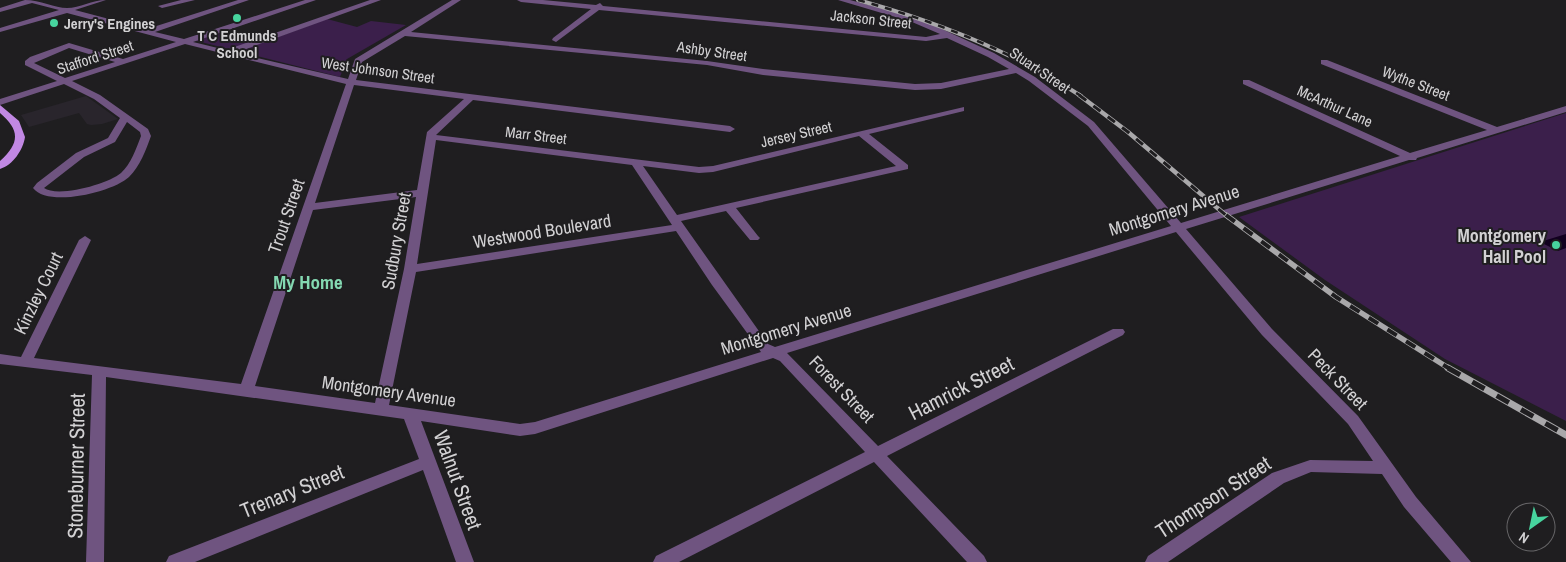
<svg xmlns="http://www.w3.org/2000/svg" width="1566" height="562" font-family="'Archivo Narrow',sans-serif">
<rect width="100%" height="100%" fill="#1f1e20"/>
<!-- built -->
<path fill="#29252c" d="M86,96L118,119L102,124L91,125L87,124L79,113L29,127L21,115Z"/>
<!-- green -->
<path fill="#3b1f4b" d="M327,19L357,27L371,21L406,25L347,59L340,77L193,40L218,32L259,44Z
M1566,113V421L1445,359L1325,280L1239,217Z"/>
<!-- water -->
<path fill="#12001f" d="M1566,234V248L1558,251L1540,242Z"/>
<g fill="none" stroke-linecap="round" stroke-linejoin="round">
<!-- minor -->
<path fill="#6f5480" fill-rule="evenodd" d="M25,0C40,0 55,8 67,8C80,8 92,0 106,0L75,10L147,29L238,0H249L155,32L184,39L305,0H316L193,42L226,50L370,0H381L235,53L348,79L355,59L452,0H461L411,32L707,61L763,69L915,84L941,83L1009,69L988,57L947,38L926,41L599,10L556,42L552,40L553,38L591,9L521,2L517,0H543L596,5L600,3L603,6L926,37L940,34L912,22L838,0H850L918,18L994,53L1035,77L1094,122L1181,223L1400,156L1243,84V80H1249L1410,153L1487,130L1321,64V60H1327L1497,127L1566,106V112L1417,158L1416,160H1409L1186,229L1272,329L1358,416L1416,497L1471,562H1451L1404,507L1382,474L1311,472L1284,483L1168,562H1145L1148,556L1272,473L1310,460L1373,461L1348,424L1262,335L1176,232L787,353L878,446L1113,329H1123L1125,332L1123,335L887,456L984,556L987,562H967L874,462L679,562H653L656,556L865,452L780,361L773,358L535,434L520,436L421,421L474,562H456L423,470L195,562H166L169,556L419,459L404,419L106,377L104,562H86L92,375L0,364V354L21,357L79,240L85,236L91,240L34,358L241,384L346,84L185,44L72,81L100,95L148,129L151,136C146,150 140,166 129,177C113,192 48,208 33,188L37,183L76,153L108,138L120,118L94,99L64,84L0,105V99L57,81L25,65V61L30,57L69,43L123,59L176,42L67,13L0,32V28L59,10L32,3L0,12V8ZM405,36L707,65L763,75L915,90L941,89L1016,73L1029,81L1088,126L1171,226L775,347L768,344L681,221L726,211L750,240H758L760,238L758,236L736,208L908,169V165L869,134L964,111V107L713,166L699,167L436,135L473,100L730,132L735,129L730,126L356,80L362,62ZM69,48L115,62L65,78L34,63ZM354,85L464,99L427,132L417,190L315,203ZM127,122L140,132L141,136C136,149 131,164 121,173C108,184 58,198 44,188L84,157L115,142ZM859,136L896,166L677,215L643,166L699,173L713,172ZM436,140L632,165L672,225L417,264ZM416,197L404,269L375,403L255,386L313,210ZM676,231L712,285L761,352L535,422L520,424L389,405L416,272Z
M181,0H195L162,8L158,6Z"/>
<!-- major -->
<path fill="#c188e3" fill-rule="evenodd" d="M0,105L19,121L25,137C23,150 13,165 0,169V161C20,143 20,130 0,113Z"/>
<!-- rail-far3 casing -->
<g stroke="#a9a8aa" stroke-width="4">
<path id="rail-far3" d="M858,0C938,22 1012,51 1081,96"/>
</g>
<!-- rail-far2 casing -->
<g stroke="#a9a8aa" stroke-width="4.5">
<path id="rail-far2" d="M1079,95L1128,132L1228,217"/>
</g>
<!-- rail-far1 casing -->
<g stroke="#a9a8aa" stroke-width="5.5">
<path id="rail-far1" d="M1226,215L1336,297L1450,369"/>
</g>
<!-- rail casing -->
<g stroke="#a9a8aa" stroke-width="7">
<path id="rail" d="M1448,368L1566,435"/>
</g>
<!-- rail-far3 -->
<use href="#rail-far3" stroke="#1f1e20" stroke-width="2.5" stroke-dasharray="7" stroke-linecap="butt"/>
<!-- rail-far2 -->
<use href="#rail-far2" stroke="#1f1e20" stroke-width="3" stroke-dasharray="9" stroke-linecap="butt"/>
<!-- rail-far1 -->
<use href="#rail-far1" stroke="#1f1e20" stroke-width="4" stroke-dasharray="11" stroke-linecap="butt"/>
<!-- rail -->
<use href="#rail" stroke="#1f1e20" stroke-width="5" stroke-dasharray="14" stroke-linecap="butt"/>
</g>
<!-- markers -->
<g fill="#47d49e" stroke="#1f1e20" stroke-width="2">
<circle cx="237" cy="18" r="5"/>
<circle cx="54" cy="23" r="5"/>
<circle cx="1556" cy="245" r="5"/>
</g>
<g text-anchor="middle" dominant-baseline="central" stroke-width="4" stroke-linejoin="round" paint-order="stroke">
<!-- far-street labels -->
<g font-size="15" fill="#d2d1d3" stroke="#1f1e20">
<text transform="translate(871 19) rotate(6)">Jackson Street</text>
<text transform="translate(712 51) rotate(8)">Ashby Street</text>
<text transform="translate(95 57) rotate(-18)">Stafford Street</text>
<text transform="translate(378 70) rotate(8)">West Johnson Street</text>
<text transform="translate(1040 70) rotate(34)">Stuart Street</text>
<text transform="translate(1416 83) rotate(21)">Wythe Street</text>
<text transform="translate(1335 106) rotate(24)">McArthur Lane</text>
<text transform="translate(796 134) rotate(-13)">Jersey Street</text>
<text transform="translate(536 135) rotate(7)">Marr Street</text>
</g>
<!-- far-poi labels -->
<g font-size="15" font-weight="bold" fill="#d2d1d3" stroke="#1f1e20" text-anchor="start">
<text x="64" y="23">Jerry's Engines</text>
<text x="237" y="35" text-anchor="middle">T C Edmunds<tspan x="237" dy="17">School</tspan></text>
</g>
<!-- street labels -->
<g font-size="18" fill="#d2d1d3" stroke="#1f1e20">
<text transform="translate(1174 210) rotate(-17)">Montgomery Avenue</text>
<text transform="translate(286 216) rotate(-71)">Trout Street</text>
<text transform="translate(542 231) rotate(-9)">Westwood Boulevard</text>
<text transform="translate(396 241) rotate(-80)">Sudbury Street</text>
<text transform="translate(38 293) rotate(-64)">Kinzley Court</text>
<text transform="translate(786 329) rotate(-17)">Montgomery Avenue</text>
<text transform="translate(1338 379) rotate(46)">Peck Street</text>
<text transform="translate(842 389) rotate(46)">Forest Street</text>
<text transform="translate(389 391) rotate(8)">Montgomery Avenue</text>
</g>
<!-- poi labels -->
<g font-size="18" font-weight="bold" fill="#d2d1d3" stroke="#1f1e20" text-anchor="end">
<text x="1546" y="235">Montgomery<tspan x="1546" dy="21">Hall Pool</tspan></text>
</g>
<!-- neighbourhood labels -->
<g font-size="19" font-weight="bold" fill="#84d9b2" stroke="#1f1e20">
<text x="308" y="282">My Home</text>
</g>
<!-- near-street labels -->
<g font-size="21" fill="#d2d1d3" stroke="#1f1e20">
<text transform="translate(961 388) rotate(-27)">Hamrick Street</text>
<text transform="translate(76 466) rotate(-89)">Stoneburner Street</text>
<text transform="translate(458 480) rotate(70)">Walnut Street</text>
<text transform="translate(292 491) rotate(-22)">Trenary Street</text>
<text transform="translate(1213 497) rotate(-33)">Thompson Street</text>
</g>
</g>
<!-- north arrow -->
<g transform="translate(1531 527) rotate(213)"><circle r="24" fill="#1f1e20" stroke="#676668"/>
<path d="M0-4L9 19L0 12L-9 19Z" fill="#47d49e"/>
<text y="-8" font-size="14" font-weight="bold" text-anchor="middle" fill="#d2d1d3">N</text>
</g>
</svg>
